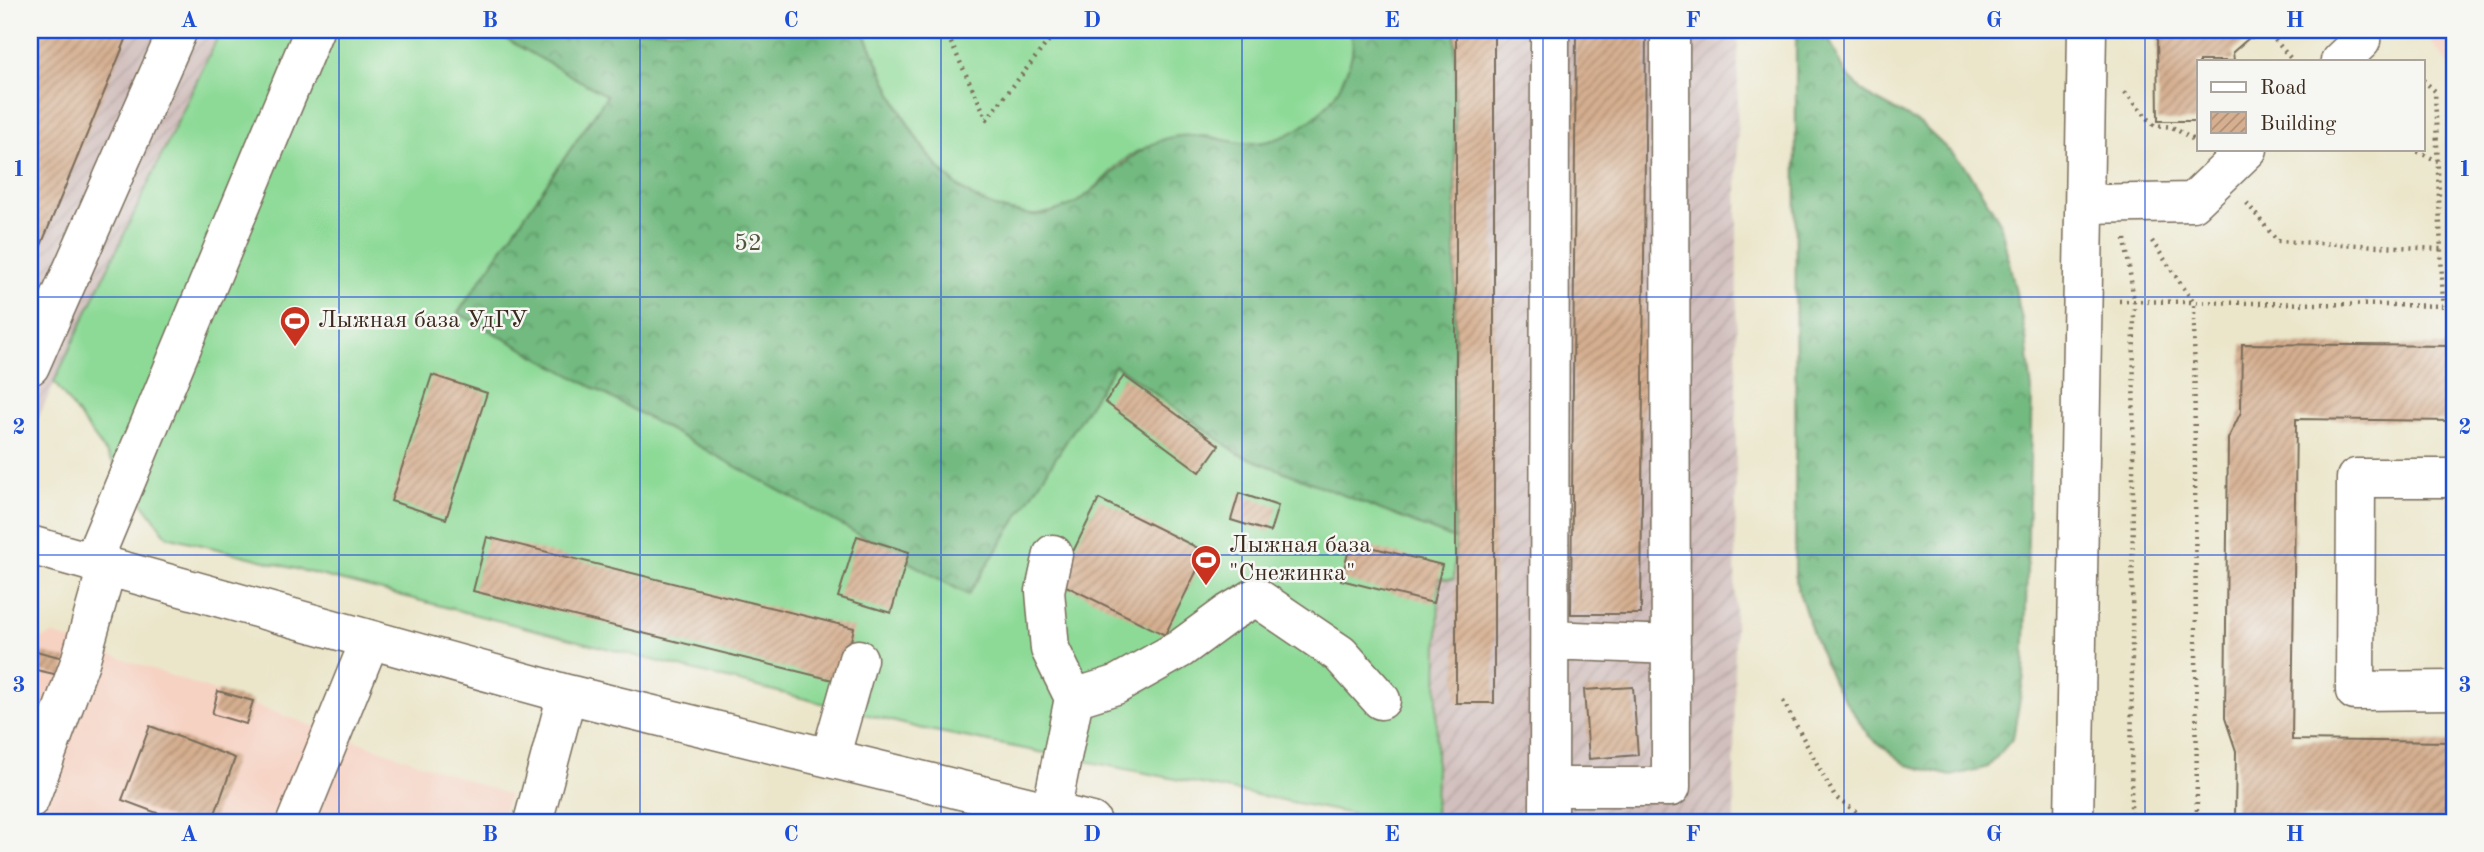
<svg xmlns="http://www.w3.org/2000/svg" width="2484" height="852" font-family="'Old Standard TT',serif">
<defs>
<pattern id="industrial-furrows" width="10" height="10" patternUnits="userSpaceOnUse" patternTransform="scale(1.75)"><rect width="10" height="10" fill="#d1bfbd"/><path d="M-1 1l2-2M0 10L10 0M9 11l2-2" fill="none" stroke="#b4a4a2"/></pattern>
<pattern id="forest-crowns" width="20" height="18" patternUnits="userSpaceOnUse" patternTransform="scale(1.75)"><rect width="20" height="18" fill="#72ba80"/><path d="M2 6a3 3 0 1 1 6 0M12 15a3 3 0 1 1 6 0" fill="none" stroke="#5f9768"/></pattern>
<pattern id="building-hatch" width="6" height="6" patternUnits="userSpaceOnUse" patternTransform="scale(1.75)"><rect width="6" height="6" fill="#d6af90"/><path d="M-1 1l2-2M0 6l6-6M5 7l2-2" fill="none" stroke="#af8f75"/></pattern>
</defs>
<rect width="100%" height="100%" fill="#f6f6f2"/>
<filter id="ink" filterUnits="userSpaceOnUse"><feTurbulence type="fractalNoise" baseFrequency=".0143" numOctaves="2"/><feDisplacementMap in="SourceGraphic" scale="14" xChannelSelector="R" yChannelSelector="G"/><feConvolveMatrix kernelMatrix="1 2 1 2 8 2 1 2 1" color-interpolation-filters="sRGB"/></filter>
<filter id="wash" filterUnits="userSpaceOnUse"><feTurbulence type="fractalNoise" baseFrequency=".00686" numOctaves="4" result="noise"/><feDisplacementMap in="SourceGraphic" scale="28" xChannelSelector="R" yChannelSelector="G"/><feGaussianBlur stdDeviation="1.57" result="paint"/><feColorMatrix in="noise" values="0 0 0 0 0 0 0 0 0 0 0 0 0 0 0 0 0 1.4 0 .05"/><feComposite in="paint" operator="in"/></filter>
<g filter="url(#wash)">
<rect width="100%" height="100%" fill="#ebe6ca"/>
<!-- built -->
<path fill="#f6d2c3" d="M2431,30H2454V71L2431,42Z
M53,634L509,795L500,822H30V643Z"/>
<!-- industrial -->
<path fill="url(#industrial-furrows)" d="M30,30H221L30,435Z
M1455,30H1738L1734,822H1436L1439,579L1454,578Z"/>
<!-- grass -->
<path fill="#8dda97" stroke="#64825a" stroke-width="2" d="M221,30H490L607,96L458,313L1115,365L1239,454L1455,539L1454,579H1439L1435,822H1392L919,728L167,536L54,382Z
M863,30H1349C1357,43 1351,62 1345,75C1330,115 1285,147 1242,143C1229,142 1217,137 1205,136C1194,136 1148,147 1138,151C1117,161 1097,190 1077,202C1067,208 1047,214 1036,215C1030,216 1022,213 1015,212C931,200 894,97 863,30Z"/>
<!-- forest -->
<path fill="url(#forest-crowns)" stroke="#56724f" stroke-width="2" d="M490,30H863C895,98 929,200 1016,212C1022,213 1031,216 1037,215C1048,214 1068,207 1077,202C1109,182 1130,149 1168,138C1191,131 1218,140 1241,143C1284,147 1330,115 1345,75C1351,62 1357,44 1349,30H1455V539L1239,454L1115,365L968,595L458,313L607,96Z
M1796,30H1829V39L1846,74L1867,95L1921,124L1966,167L2000,222L2026,337L2032,391L2024,676L2013,738L1988,767L1951,776L1907,765L1869,736L1834,684L1814,637L1795,580Z"/>
<g id="blocks">
<!-- building -->
<path fill="url(#building-hatch)" d="M30,30H130L30,272Z
M1456,30H1494V703H1456Z
M1576,30H1646L1641,614H1571Z
M2157,30H2266V38H2249L2233,52L2234,61H2199V121H2158Z
M2242,344L2454,346V421L2296,419L2292,740L2454,742V820L2235,817L2236,751L2225,718L2228,439L2241,412Z
M432,375L487,393L446,519L391,501Z
M1124,376L1219,445L1200,472L1105,402Z
M1239,493L1278,506L1270,532L1231,520Z
M1099,499L1206,552L1165,635L1058,582Z
M857,536L909,552L891,613L838,597Z
M487,537L854,628L841,682L473,591Z
M1351,542L1442,565L1433,603L1341,580Z
M36,651L67,659L63,676L32,669Z
M1633,687L1638,755L1589,759L1584,690Z
M218,691L253,701L246,724L212,714Z
M150,726L235,758L212,822H181L122,800Z"/>
</g>
</g>
<g filter="url(#ink)">
<use href="#blocks" fill-opacity="0" stroke="#796c5a" stroke-width="2"/>
<g fill="none" stroke-linecap="round" stroke-linejoin="round">
<!-- minor casing -->
<g stroke="#796c5a" stroke-width="41">
<path id="minor" d="M2340,61L2361,41L2362,30
M2085,204L2193,202L2248,149
M30,366L178,30
M2454,478H2356L2355,691L2454,690
M30,545L567,694L1092,822
M1053,554L1045,591L1050,649L1074,698
M92,563L314,30
M1550,640L1671,645
M830,758L858,659
M1549,787H1671L1670,30
M30,799L80,662L107,567
M1051,812L1074,698L1116,685L1180,649L1229,613L1256,597L1340,654L1381,700
M296,822L370,640
M533,822L567,694
M1549,822L1550,30
M2074,822L2087,30"/>
</g>
<!-- path -->
<path stroke="#796c5a" stroke-width="4.5" stroke-dasharray="2 5" stroke-linecap="butt" d="M945,30L987,119L1057,30
M2275,40L2293,61
M2423,80L2435,91L2443,306
M2125,92L2154,125L2172,127L2199,143
M2411,149L2438,161
M2247,203L2277,241L2441,249
M2125,239L2134,301L2131,822
M2152,241L2194,303L2197,822
M2119,301L2454,306
M1783,701L1835,797L1871,822"/>
<!-- minor -->
<use href="#minor" stroke="#fff" stroke-width="38"/>
</g>
</g>
<!-- grid -->
<path fill="none" stroke="#1d4ed8" stroke-width="2" stroke-opacity="0.55" d="M339,30V822M640,30V822M941,30V822M1242,30V822M1543,30V822M1844,30V822M2145,30V822M30,297H2454M30,555H2454"/>
<!-- icons -->
<defs>
<g id="stadium-pin" transform="scale(1.575)"><path d="M0 17L-7.5 6A9.5 9.5 0 1 1 7.5 6Z" fill="#c8321e" stroke="#f6f6f2"/><path d="M0-5a6.5 5 0 1 0 0 10a6.5 5 0 1 0 0-10ZM-3.5-1.8h7v3.6h-7Z" fill="#fff"/></g>
</defs>
<g fill-rule="evenodd">
<use href="#stadium-pin" x="295" y="321"/>
<use href="#stadium-pin" x="1206" y="560"/>
</g>
<g text-anchor="middle" dominant-baseline="central" stroke-width="5" stroke-linejoin="round" paint-order="stroke">
<!-- park labels -->
<g font-size="24" fill="#50563c" stroke="#f6f6f2">
<text x="748" y="244">52</text>
</g>
<!-- poi labels -->
<g font-size="24" fill="#3b2a1e" stroke="#f6f6f2" text-anchor="start">
<text x="318" y="321">Лыжная база УдГУ</text>
<text x="1229" y="546">Лыжная база<tspan x="1229" dy="28">"Снежинка"</tspan></text>
</g>
</g>
<!-- margin -->
<rect width="2484" height="852" fill="none" stroke="#f6f6f2" stroke-width="77"/>
<!-- legend -->
<rect x="2197" y="60" width="228" height="91" fill="#f6f6f2" stroke="#aba49d" stroke-width="2"/>
<rect x="2211" y="82" width="35" height="10" fill="#ffffff" stroke="#aba49d" stroke-width="2"/>
<text x="2260" y="94" font-size="21" fill="#3b2a1e">Road</text>
<rect x="2211" y="112" width="35" height="21" fill="url(#building-hatch)" stroke="#aba49d" stroke-width="2"/>
<text x="2260" y="130" font-size="21" fill="#3b2a1e">Building</text>
<rect x="38" y="38" width="2408" height="776" fill="none" stroke="#1d4ed8" stroke-width="2.5"/>
<g font-size="23" text-anchor="middle" font-weight="bold" fill="#1d4ed8">
<text x="189" y="27">A</text>
<text x="490" y="27">B</text>
<text x="791" y="27">C</text>
<text x="1092" y="27">D</text>
<text x="1392" y="27">E</text>
<text x="1693" y="27">F</text>
<text x="1994" y="27">G</text>
<text x="2295" y="27">H</text>
<text x="19" y="176">1</text>
<text x="2465" y="176">1</text>
<text x="19" y="434">2</text>
<text x="2465" y="434">2</text>
<text x="19" y="692">3</text>
<text x="2465" y="692">3</text>
<text x="189" y="841">A</text>
<text x="490" y="841">B</text>
<text x="791" y="841">C</text>
<text x="1092" y="841">D</text>
<text x="1392" y="841">E</text>
<text x="1693" y="841">F</text>
<text x="1994" y="841">G</text>
<text x="2295" y="841">H</text>
</g>
</svg>
